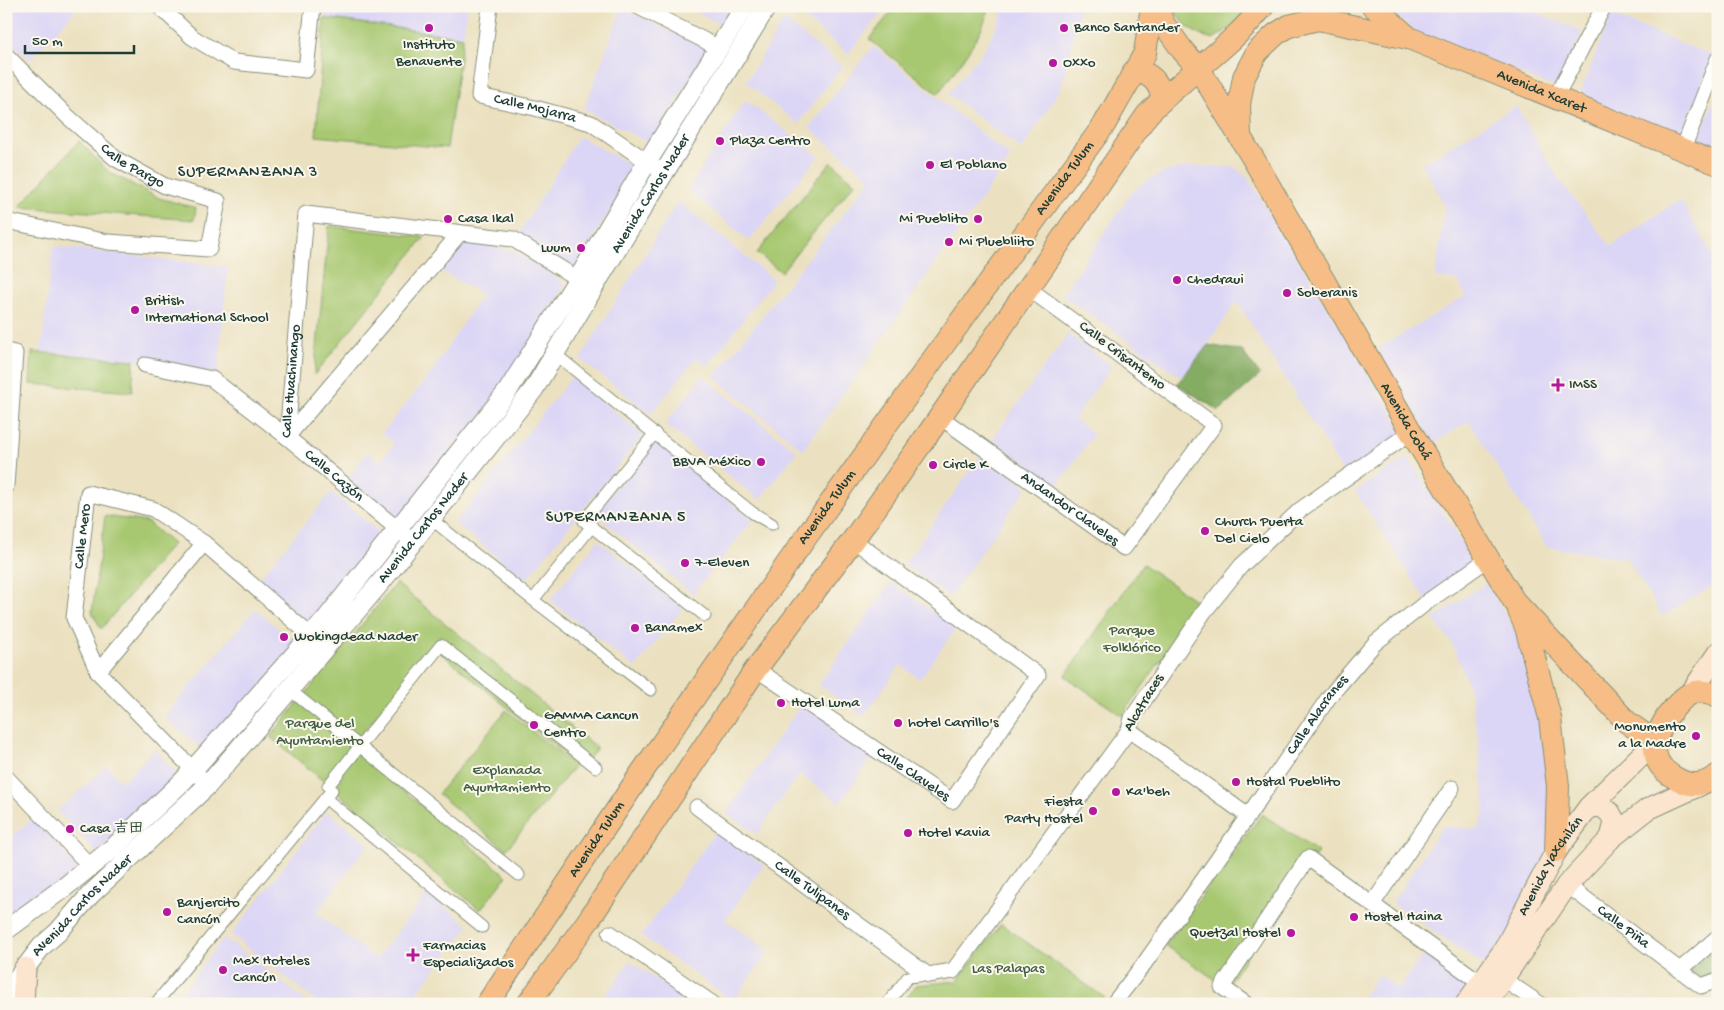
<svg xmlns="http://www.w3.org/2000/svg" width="1724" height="1010" font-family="'Gochi Hand','LXGW WenKai TC',sans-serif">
<rect width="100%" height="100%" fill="#fbf7ec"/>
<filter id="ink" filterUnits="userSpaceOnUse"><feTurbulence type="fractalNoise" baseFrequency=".02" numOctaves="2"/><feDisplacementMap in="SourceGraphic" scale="10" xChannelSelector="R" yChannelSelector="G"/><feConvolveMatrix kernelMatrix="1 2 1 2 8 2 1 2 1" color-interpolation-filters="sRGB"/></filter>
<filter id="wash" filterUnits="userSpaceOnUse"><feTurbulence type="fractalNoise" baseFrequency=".0096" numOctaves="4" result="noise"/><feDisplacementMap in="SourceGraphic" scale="20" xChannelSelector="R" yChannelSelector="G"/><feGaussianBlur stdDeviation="1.12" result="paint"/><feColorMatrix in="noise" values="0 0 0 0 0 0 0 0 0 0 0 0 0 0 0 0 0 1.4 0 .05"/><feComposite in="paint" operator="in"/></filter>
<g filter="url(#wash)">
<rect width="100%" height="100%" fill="#ebe1c0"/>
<!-- built -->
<path fill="#dcd6f6" d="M6,6H79L30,60L6,38Z
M326,6H467L463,37L324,18Z
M687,6H735L722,26Z
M792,6H887L848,54L791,7Z
M1004,6H1080L1069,59L1060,89L1022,150L948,94L984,50L999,22Z
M1382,6H1519L1582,31L1560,89L1421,35Z
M622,8L708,49L651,144L584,109Z
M1611,15L1713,56L1681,137L1579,96Z
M784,20L842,66L798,124L746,82Z
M873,46L1011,157L803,450L714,377L871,179L809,128Z
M1718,91V150L1697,142Z
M745,100L819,156L749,241L688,190Z
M1516,106L1558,178L1611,246L1680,199L1716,261L1718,260V583L1662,616L1628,559L1547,547L1469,421L1434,443L1377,349L1466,296L1458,281L1435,277L1445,206L1422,164Z
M579,136L636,168L575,269L518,235Z
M1190,166L1234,167L1248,178L1406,436L1344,474L1237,301L1184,379L1062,295L1132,192L1144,182L1167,171Z
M678,201L774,280L708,366L696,358L651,414L580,359Z
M463,242L512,250L566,284L502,389L398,521L348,478L368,451L380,462L394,444L382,433L432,372L482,294L442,272Z
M53,246L228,267L218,373L134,360L41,352Z
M1068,334L1112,366L1074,419L1094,434L1057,486L992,439Z
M703,376L797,452L759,500L665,424Z
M572,377L643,435L526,580L455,523Z
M654,441L753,520L693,594L595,514Z
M981,455L1027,487L950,597L904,564Z
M1408,457L1477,567L1426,600L1355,491Z
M331,492L385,537L312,626L257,581Z
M598,540L683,608L635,668L550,600Z
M891,582L956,628L920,679L900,665L864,716L819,685Z
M1486,583L1527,651L1549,713L1552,847L1497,974L1392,903L1443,826L1479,829L1485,809L1477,731L1469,687L1452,643L1433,619Z
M255,609L297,644L206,752L164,717Z
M802,703L875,753L840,803L799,774L757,834L726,813Z
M155,749L178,776L97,853L57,811L107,766L122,782Z
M327,811L369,844L316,913L376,959L428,893L469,926L408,1004H320L231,935Z
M34,818L78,869L35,902L6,914V840Z
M716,831L764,865L725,920L769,951L733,1001L641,936Z
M224,937L310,1004H173Z
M1427,949L1478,984L1465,1004H1358L1378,975L1399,989Z
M630,961L691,1004H600Z"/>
<!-- green -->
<path fill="#a7c871" stroke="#638252" d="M896,6H989C986,31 953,73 938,94L869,39Z
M1172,6H1252L1227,30L1213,39C1191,33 1184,26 1172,6Z
M324,18L463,37L447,148L316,136Z
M79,141L109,172L159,198L196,208L194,220L19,207Z
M831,162L855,183L781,272L757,253Z
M329,226L425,237L314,375Z
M32,352L134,360L132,392L30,384Z
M105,516L147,522L173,544L101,629L92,612Z
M1143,564L1200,604L1122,716L1065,676Z
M396,583L597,748L581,768L434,647L351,747L507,876L480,910L270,737Z
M506,710L575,766L506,850L438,794Z
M1262,814L1318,852L1226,987L1165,945Z
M1001,924L1105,998L1101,1004H902L916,985L957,981Z"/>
<!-- forest -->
<path fill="#85ac63" stroke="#52744c" d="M1208,345L1242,351L1260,375L1219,411L1177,384Z
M1718,944V977L1703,982L1688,971Z"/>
</g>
<g filter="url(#ink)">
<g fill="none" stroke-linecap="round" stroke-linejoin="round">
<!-- pedestrian casing -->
<g stroke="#858f7a" stroke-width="13">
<path id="pedestrian" d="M555,354L753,513L772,524
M655,433L584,521L705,616
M431,519L533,600L651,690
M533,600L592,526
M290,690L519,875
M325,798L482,927
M157,1004L156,1003L332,790L328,786L441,645L596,767
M887,1004L908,977L928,975"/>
</g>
<!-- minor casing -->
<g stroke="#858f7a" stroke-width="17">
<g id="minor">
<path d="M159,6L192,37L234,62L306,70L313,6"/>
<path id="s1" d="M490,6L479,96L535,108L591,123L655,167"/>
<path d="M637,6L719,48"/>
<path id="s2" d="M6,55L66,115L116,159L165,186L218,201L209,249L108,242L6,221"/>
<path d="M1555,98L1604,6"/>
<path d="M1683,149L1718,59"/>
<path d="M6,351L15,353L6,486"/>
<path id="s3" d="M145,365L212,379L287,437L413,542"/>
<path id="s4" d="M940,417L1124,548L1214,425L1028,288"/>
<path id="s5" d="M287,437L306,214L513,239L578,279"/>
<path d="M287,437L460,233"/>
<path id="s6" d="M756,669L952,801L1038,675L853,540"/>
<path d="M98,672L204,543"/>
<path d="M1129,730L1248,816"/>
<path d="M6,777L90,866"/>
<path id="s7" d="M208,785L98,672L74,618L88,493L153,509L204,543L311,636"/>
<path id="s8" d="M697,807L928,975L953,971L1129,730L1132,718L1204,612L1241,566L1300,510L1411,432"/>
<path id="s9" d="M1567,885L1701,986L1718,980"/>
<path d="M1373,903L1452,788"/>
<path d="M610,933L713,1004"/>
<path d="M1680,970L1718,937"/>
<path d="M1503,979L1540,1004"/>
<path id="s10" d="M1113,1004L1144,964L1248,816L1329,697L1375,643L1427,602L1488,559"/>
<path d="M1246,1004L1222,987L1308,858L1481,983"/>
</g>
</g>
<!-- tertiary casing -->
<g stroke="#858f7a" stroke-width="21">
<g id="tertiary">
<path d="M6,930L66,886L113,848L183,781L327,618L353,585L507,392L578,279L647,162L745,6"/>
<path id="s11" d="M6,993L42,946L58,932L91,894L208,785L381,582L534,389L601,275L767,6"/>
</g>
</g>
<!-- secondary casing -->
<g stroke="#858f7a" stroke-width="23">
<g id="secondary">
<path d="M1691,693L1718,653"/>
<path d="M1589,807L1602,806L1610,813L1615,822L1611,838"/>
<path d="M23,1004L25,968"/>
<path id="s12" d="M1466,1004L1504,950L1556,851L1589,807L1655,742"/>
<path d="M1486,1004L1567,885L1611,838L1648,809L1700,785"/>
</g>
</g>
<!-- primary casing -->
<g stroke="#858f7a" stroke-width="24">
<g id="primary">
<path id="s13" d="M1157,6L1163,23L1183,51L1199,69L1257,165L1411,432L1514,601L1627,722L1655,742"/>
<path id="s14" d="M1373,6L1409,38L1718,164"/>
<path d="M1135,71C1151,73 1159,83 1163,98"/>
<path d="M1240,135L1239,105L1244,77L1257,52L1276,34L1289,26L1318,19L1408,38"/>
<path d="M1519,611L1526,627L1550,718L1558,786L1556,851"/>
<path d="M1718,696C1711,692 1699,690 1692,693C1682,697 1673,709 1667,717C1650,744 1649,765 1679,780C1693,788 1706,784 1718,775"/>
<path id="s15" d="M487,1004L640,775L804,540L939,351L1104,125L1145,53L1152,6"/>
<path d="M528,1004L590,918L756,669L853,540L940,417L1147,115C1184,76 1230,48 1263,6"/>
</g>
</g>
<!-- pedestrian -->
<use href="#pedestrian" stroke="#fff" stroke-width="11"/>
<!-- minor -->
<use href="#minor" stroke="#fff" stroke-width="15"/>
<!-- tertiary -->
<use href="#tertiary" stroke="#fff" stroke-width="19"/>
<!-- secondary -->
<use href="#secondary" stroke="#fbe5cf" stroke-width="21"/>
<!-- primary -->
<use href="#primary" stroke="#f6be86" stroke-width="22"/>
</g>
</g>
<!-- markers -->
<g fill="#b5179e" stroke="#fbf7ec" stroke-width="2">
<circle cx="429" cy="28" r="5"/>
<circle cx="1064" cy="28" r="5"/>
<circle cx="1053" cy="63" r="5"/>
<circle cx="720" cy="141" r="5"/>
<circle cx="930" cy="165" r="5"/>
<circle cx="448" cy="219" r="5"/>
<circle cx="978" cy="219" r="5"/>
<circle cx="949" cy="242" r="5"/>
<circle cx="581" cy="248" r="5"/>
<circle cx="1177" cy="280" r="5"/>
<circle cx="1287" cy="293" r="5"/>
<circle cx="135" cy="310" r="5"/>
<path d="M1555.5 377.5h5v5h5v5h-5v5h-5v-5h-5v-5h5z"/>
<circle cx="761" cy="462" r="5"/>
<circle cx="933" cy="465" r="5"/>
<circle cx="1205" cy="531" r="5"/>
<circle cx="685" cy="563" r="5"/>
<circle cx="635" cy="628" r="5"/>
<circle cx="284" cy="637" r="5"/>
<circle cx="781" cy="703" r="5"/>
<circle cx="898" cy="723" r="5"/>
<circle cx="534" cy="725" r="5"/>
<circle cx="1696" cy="736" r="5"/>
<circle cx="1236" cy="782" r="5"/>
<circle cx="1116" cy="792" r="5"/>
<circle cx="1093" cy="811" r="5"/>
<circle cx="70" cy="829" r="5"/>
<circle cx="908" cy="833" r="5"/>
<circle cx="167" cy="912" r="5"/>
<circle cx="1354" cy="917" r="5"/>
<circle cx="1291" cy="933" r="5"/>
<path d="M410.5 947.5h5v5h5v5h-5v5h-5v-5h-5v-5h5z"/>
<circle cx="223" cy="970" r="5"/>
</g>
<g text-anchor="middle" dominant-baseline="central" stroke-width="4" stroke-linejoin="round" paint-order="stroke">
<!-- poi labels -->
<g font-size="15" fill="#1f3d34" stroke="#fbf7ec" text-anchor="start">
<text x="1074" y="28">Banco Santander</text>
<text x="429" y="45" text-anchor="middle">Instituto<tspan x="429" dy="17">Benavente</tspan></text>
<text x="1063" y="63">Oxxo</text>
<text x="730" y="141">Plaza Centro</text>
<text x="940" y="165">El Poblano</text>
<text x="458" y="219">Casa Ikal</text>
<text x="968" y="219" text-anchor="end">Mi Pueblito</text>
<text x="959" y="242">Mi Pluebliito</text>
<text x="571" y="248" text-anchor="end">Luum</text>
<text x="1187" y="280">Chedraui</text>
<text x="1297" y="293">Soberanis</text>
<text x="145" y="301">British<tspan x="145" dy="17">International School</tspan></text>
<text x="1569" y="385">IMSS</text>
<text x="751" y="462" text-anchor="end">BBVA México</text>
<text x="943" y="465">Circle K</text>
<text x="1215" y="522">Church Puerta<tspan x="1215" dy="17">Del Cielo</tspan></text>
<text x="695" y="563">7-Eleven</text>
<text x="645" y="628">Banamex</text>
<text x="294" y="637">Wokingdead Nader</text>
<text x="791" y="703">Hotel Luma</text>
<text x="544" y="716">GAMMA Cancun<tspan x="544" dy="17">Centro</tspan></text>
<text x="908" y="723">hotel Carrillo's</text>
<text x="1686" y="727" text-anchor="end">Monumento<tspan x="1686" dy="17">a la Madre</tspan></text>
<text x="1246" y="782">Hostal Pueblito</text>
<text x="1126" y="792">Ka'beh</text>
<text x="1083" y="802" text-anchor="end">Fiesta<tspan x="1083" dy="17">Party Hostel</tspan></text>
<text x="80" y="829">Casa 吉田</text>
<text x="918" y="833">Hotel Kavia</text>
<text x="177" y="903">Banjercito<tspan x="177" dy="17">Cancún</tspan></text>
<text x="1364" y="917">Hostel Haina</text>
<text x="1281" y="933" text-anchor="end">Quetzal Hostel</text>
<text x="423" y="946">Farmacias<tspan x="423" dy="17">Especializados</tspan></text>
<text x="233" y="961">Mex Hoteles<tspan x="233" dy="17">Cancún</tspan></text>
</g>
<!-- street labels -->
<g font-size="15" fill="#1f3d34" stroke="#fbf7ec">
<text stroke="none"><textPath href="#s14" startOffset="191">Avenida Xcaret</textPath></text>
<text stroke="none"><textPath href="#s1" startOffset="148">Calle Mojarra</textPath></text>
<text stroke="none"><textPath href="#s2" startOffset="169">Calle Pargo</textPath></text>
<text stroke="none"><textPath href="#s15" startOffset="1008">Avenida Tulum</textPath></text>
<text stroke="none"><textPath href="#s11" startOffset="1031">Avenida Carlos Nader</textPath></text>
<text transform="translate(1122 356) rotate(37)">Calle Crisantemo</text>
<text stroke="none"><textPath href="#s5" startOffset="56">Calle Huachinango</textPath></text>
<text stroke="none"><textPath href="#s13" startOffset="485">Avenida Cobá</textPath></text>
<text stroke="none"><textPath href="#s3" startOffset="224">Calle Cazón</textPath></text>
<text stroke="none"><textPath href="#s15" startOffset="602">Avenida Tulum</textPath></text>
<text stroke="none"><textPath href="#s4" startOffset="159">Andandor Claveles</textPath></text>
<text stroke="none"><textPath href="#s11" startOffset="626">Avenida Carlos Nader</textPath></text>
<text stroke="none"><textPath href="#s7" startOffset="299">Calle Mero</textPath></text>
<text transform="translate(1144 703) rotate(-59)">Alcatraces</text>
<text stroke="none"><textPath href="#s10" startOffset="354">Calle Alacranes</textPath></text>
<text stroke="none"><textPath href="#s6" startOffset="189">Calle Claveles</textPath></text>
<text stroke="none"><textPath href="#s15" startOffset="198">Avenida Tulum</textPath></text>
<text stroke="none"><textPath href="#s12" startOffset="162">Avenida Yaxchilán</textPath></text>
<text stroke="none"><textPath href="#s8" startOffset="142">Calle Tulipanes</textPath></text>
<text stroke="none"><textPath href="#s11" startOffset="116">Avenida Carlos Nader</textPath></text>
<text stroke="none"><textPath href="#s9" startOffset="70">Calle Piña</textPath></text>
</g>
<!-- park labels -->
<g font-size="15" fill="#416043" stroke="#fbf7ec">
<text x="1132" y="631">Parque<tspan x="1132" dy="17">Folklórico</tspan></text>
<text x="320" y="724">Parque del<tspan x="320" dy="17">Ayuntamiento</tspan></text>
<text x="507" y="771">Explanada<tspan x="507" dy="17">Ayuntamiento</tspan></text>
<text x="1008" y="969">Las Palapas</text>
</g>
<!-- neighbourhood labels -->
<g font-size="16" letter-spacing="1" fill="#1f3d34" stroke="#fbf7ec">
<text x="248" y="173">SUPERMANZANA 3</text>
<text x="616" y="518">SUPERMANZANA 5</text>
</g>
</g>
<!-- margin -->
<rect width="1724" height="1010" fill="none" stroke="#fbf7ec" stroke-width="25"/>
<!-- scale -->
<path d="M25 45v8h109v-8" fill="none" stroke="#1f3d34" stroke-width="2.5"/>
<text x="32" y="45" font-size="15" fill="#1f3d34" stroke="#fbf7ec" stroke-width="4" paint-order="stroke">50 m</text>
</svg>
